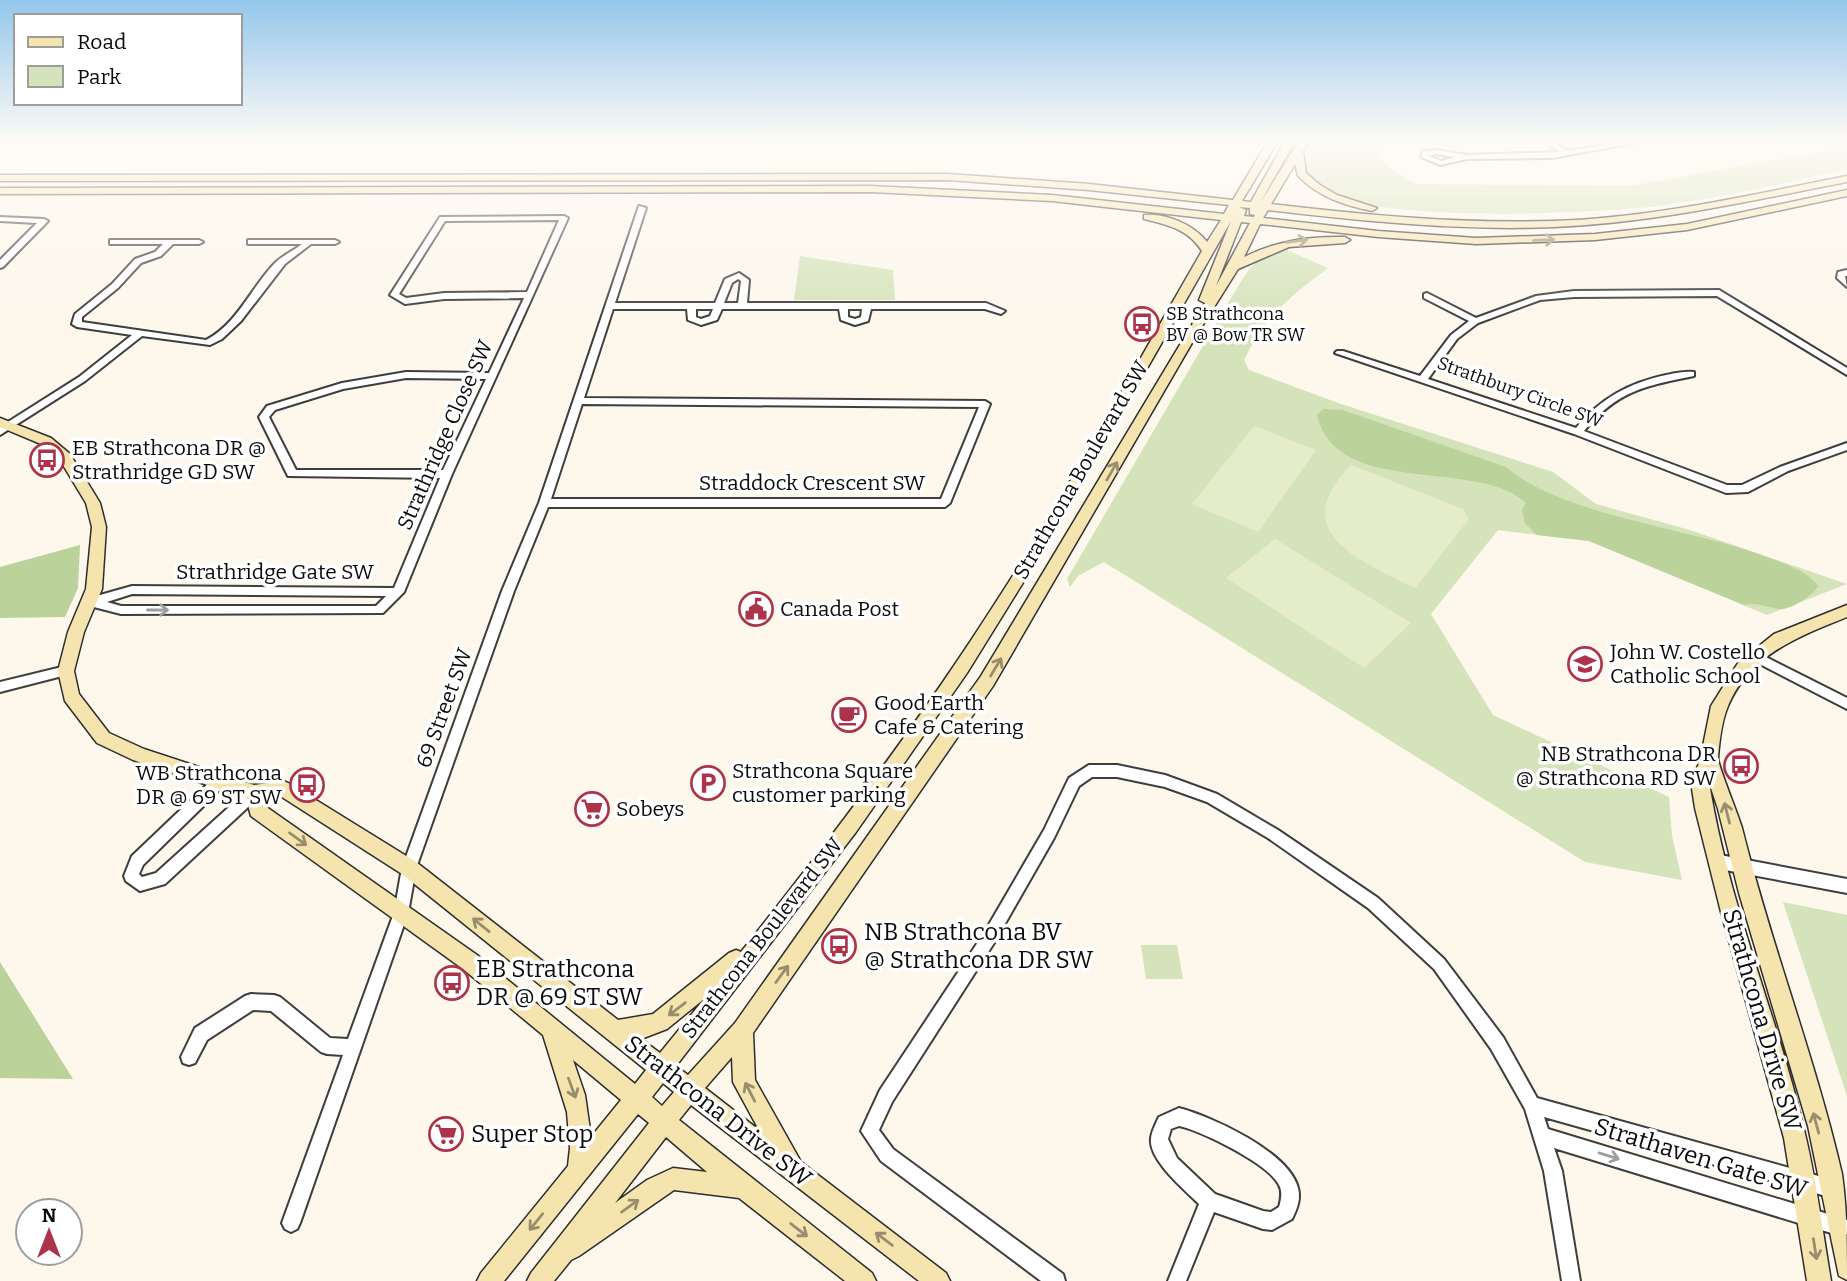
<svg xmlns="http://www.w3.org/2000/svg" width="1847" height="1281" font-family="Bitter,serif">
<rect width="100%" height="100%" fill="#fdf7ec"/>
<!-- green -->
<path fill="#d5e3ba" d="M1312,141H1377L1384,164L1415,184L1630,186L1847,147V169C1785,183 1722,198 1659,206C1605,212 1321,231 1304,171C1301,160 1307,150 1312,141Z
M1287,250L1328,268C1290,296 1265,317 1244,360L1249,370L1341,404L1553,472L1596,504L1690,530L1847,584L1767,615L1589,541L1498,530L1431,614L1493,715L1669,797L1672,836L1682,880L1585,862L1104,562L1078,576L1070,587L1067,579L1231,298C1251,267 1251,258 1287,250Z
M800,256L893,270L895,300H794Z
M1783,902L1847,915V1096Z
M1141,945H1177L1183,979H1146Z"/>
<!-- forest -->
<path fill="#bbd29b" d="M1323,409L1343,410L1506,467C1563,516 1690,528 1764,556C1784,564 1805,569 1819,586C1811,596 1792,610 1779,609C1766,607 1757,602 1744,605L1589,541L1537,535L1525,523L1522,510L1526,503C1478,457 1336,499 1317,415Z
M80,545L78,588L65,617L0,618V567Z
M0,962L73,1079L0,1078Z"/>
<!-- pitch -->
<path fill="#e5ecca" d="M1254,426L1316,450L1258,532L1192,504Z
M1351,465L1463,509L1469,519L1415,588C1359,560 1285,532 1351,465Z
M1275,539L1411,623L1364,668L1226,578Z"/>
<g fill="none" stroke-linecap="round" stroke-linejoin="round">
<!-- street casing -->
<g stroke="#3e3e3e" stroke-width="4">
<path id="street" d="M1543,141H1552L1568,151L1629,141H1645L1552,158L1467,159L1440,165L1421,157L1423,151L1436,150L1467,155L1560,152ZM1436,154L1455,157L1441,161L1429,156Z
M639,206L646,208L615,303H715L725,279L739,273L749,280L747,303H986L1005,311L1001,314L985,309H871L868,321L855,325L841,320L839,309H722L717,320L701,325L688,320L687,309H613L584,398L985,401L990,404L950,503L945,507H548L514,591L416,868L408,913L300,1223L297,1229L291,1232L285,1229L282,1223L343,1055L327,1054L321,1052L271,1011L253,1010L207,1040L195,1063L189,1065L183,1063L181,1057L195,1028L245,996L251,994L274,995L280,997L330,1038L348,1039L394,913L402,868L502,591L539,503ZM738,279L741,281L738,303H724L732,283ZM696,309H713L710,316L701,319L696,317ZM848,309H862L861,317L855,319L848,317ZM582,404L979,407L941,499H551Z
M564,216L568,218L452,474L404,592L383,613L121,614L86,605L84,602L86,599L132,586L394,588L440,478L288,476L259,417L267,406L342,383L406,372L489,373L524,298L444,299L405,304L390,295L440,217ZM559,220L527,292L444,293L406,298L399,294L445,221ZM406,378L486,379L443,470H296L269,417L275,410L343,389ZM132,594L386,596L376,606H121L107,602Z
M0,217L44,219L48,221L3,267L0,268V260L37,223L0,221Z
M110,240H199L203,242L199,244H173L161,256L141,263L118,288L82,317V322L206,340C238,323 250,289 275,263C282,256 293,251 302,244H248V240H335L339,242L335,244H311L285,264L241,321L222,339L210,345L142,336L85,381L0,435V427L79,377L132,335L77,327L72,324L75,314L112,284L135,259L155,252L163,244H110Z
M1847,270V276H1845L1847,287L1837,278L1838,272Z
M1719,290L1847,368V375L1717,296L1574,297L1540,300L1478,323L1457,339L1428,379L1576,428C1601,398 1629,383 1666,375C1676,373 1685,371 1694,372V376C1645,386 1618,390 1584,431L1727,485H1742L1780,467L1847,443V450L1788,471L1748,492L1726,493L1574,434L1335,353L1337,351H1343L1420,376L1451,335L1469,321L1424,298V294L1427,293L1476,318L1536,296L1574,291Z
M1754,651L1847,698V709L1750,659L1748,656L1750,653Z
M66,666L70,668L72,671L70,674L0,692V682Z
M1089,765H1117L1165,775L1217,794L1278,830L1378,898L1444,959L1503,1037L1537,1098L1833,1180L1839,1183L1842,1189L1839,1195L1833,1198L1544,1117L1548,1129L1841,1218L1847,1220V1234L1841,1236L1554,1148L1562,1171L1580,1281H1562L1544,1171L1525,1109L1491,1049L1434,969L1368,908L1268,838L1207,802L1165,787L1117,777H1092L1079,786L1054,838L994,943L892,1102L879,1130L893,1149L1063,1274L1065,1281H1041L881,1161L861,1131L880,1090L984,933L1044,830L1069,778Z
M221,774L226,776L228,780L226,784L143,865L139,874L142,877L156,873L249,789L254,787L259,789L261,793L259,797L165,884L140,891L126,881L124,876L132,856L216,776Z
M1720,855L1847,879V893L1720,869L1715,867L1713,862L1715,857Z
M1179,1108C1213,1117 1289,1152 1298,1188C1301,1199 1297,1209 1292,1219L1272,1230L1263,1229L1214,1212L1186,1281H1168L1199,1204C1185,1190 1148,1160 1151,1138C1152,1131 1156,1123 1159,1117ZM1179,1126C1202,1131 1269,1164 1279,1185C1283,1192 1281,1200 1279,1207L1271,1212L1263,1211L1215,1194L1177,1158L1168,1139L1171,1129Z"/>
</g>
<!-- secondary casing -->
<g stroke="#2d2d2d" stroke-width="3">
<path id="secondary" d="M1268,141H1278L1242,201L1251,202L1285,141H1295L1260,203L1299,141H1309L1303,151L1306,173L1320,185L1337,195L1377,208L1372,211C1343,205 1319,197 1298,176L1295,164L1271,204C1365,215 1459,224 1553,221C1652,218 1750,195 1847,176V182C1750,201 1653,223 1554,227C1459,231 1363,221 1268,210L1263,218L1378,231L1476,238L1595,234L1687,224L1847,190V196L1687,230L1595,240L1476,244L1378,237L1260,224L1244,257C1277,241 1308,236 1345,237L1350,240L1345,243L1289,247L1238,269L1196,336L993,686L753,1033L755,1080L801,1162L946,1273L950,1281H919L691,1105L679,1120L872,1273L876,1281H845L739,1198L674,1190L579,1256L571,1260L554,1281H527L531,1273L649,1123L638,1114L504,1281H477L481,1273L568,1166L570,1148L567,1112L543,1035L463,969L251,816L246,798L133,760L97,743L65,701L58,671L68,632L86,589L92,527L86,503L60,460L41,444L0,427V418L51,438L70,454L100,503L106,527L102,589L84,632L74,671L79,694L109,733L144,749L254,785L284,781L290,784L416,862L618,1020L653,1014L729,953L736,950L741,952C831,839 918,724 996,602C1070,488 1134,368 1202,251C1188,229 1168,225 1144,219V215C1167,213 1194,225 1207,242L1221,220L1052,201L871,192L0,194V188L871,186L1052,195L1224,214L1229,205L1089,190L948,180L0,181V175L948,174L1089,184L1233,200ZM1239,207L1250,208V214L1255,215L1254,217L1244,216L1246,210ZM1231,221L1199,300L1205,303L981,676L735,1023L688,1075L676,1066L856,832L967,673L1050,539ZM1241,222L1250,223L1216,286ZM282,797L402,874L646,1070L635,1084L477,955L265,806L264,799ZM704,999L660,1053L641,1039L667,1029ZM732,1057L733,1082L759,1130L705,1088ZM573,1060L621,1100L591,1137L585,1095ZM663,1083L674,1092L662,1106L652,1097ZM666,1137L707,1172L673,1168L647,1180L615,1203Z
M1847,605V617C1798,637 1750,654 1728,706C1722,720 1719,744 1718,758C1718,766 1738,814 1742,828C1771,945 1815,1057 1842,1174C1847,1209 1847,1245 1847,1280L1839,1276L1808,1126L1739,893L1718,809L1709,782C1728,904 1779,1019 1806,1138C1817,1185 1823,1234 1831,1281H1807L1784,1138L1721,912L1695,808L1691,782L1700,761L1711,706L1738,663L1774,634Z"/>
</g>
<!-- street -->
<use href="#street" fill="#fff" fill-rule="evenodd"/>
<!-- secondary -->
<use href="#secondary" fill="#f6e4ae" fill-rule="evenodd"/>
</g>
<!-- one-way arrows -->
<defs><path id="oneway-shaft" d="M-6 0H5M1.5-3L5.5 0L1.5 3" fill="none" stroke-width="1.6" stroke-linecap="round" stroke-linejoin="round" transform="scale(1.75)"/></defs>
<g stroke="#988d6d">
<use href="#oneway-shaft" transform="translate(1544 240) rotate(-2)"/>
<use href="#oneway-shaft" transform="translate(1297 241) rotate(-7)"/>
<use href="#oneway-shaft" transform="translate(1112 471) rotate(-60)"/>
<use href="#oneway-shaft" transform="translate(996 667) rotate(-59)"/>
<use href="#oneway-shaft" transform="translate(1727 813) rotate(-104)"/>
<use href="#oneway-shaft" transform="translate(298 839) rotate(36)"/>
<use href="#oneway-shaft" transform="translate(481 925) rotate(-141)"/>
<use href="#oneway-shaft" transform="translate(782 974) rotate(-54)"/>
<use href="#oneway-shaft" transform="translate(677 1009) rotate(143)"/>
<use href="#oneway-shaft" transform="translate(572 1088) rotate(70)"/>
<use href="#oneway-shaft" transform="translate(750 1092) rotate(-117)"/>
<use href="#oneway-shaft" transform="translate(1816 1123) rotate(-105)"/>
<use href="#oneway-shaft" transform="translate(630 1206) rotate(-36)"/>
<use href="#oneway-shaft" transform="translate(536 1222) rotate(129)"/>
<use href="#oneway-shaft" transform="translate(799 1230) rotate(38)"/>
<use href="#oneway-shaft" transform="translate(884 1239) rotate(-143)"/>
<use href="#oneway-shaft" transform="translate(1815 1249) rotate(81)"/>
</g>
<g stroke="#9d9d9d">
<use href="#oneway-shaft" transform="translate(158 610)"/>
<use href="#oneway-shaft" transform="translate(1609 1156) rotate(17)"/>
</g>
<!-- sky -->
<linearGradient id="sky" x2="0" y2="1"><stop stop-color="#94c6eb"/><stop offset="0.44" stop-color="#fefbf6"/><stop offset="1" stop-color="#fefbf6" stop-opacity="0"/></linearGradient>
<rect width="1847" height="320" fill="url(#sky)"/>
<!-- icons -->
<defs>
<g id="bus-ring" transform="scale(1.75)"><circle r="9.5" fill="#fff" stroke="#ac3349" stroke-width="1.5"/><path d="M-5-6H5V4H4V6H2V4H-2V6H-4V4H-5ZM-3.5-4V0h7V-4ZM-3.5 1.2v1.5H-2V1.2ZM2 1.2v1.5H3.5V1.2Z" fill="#ac3349"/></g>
<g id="civic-ring" transform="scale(1.75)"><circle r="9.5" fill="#fff" stroke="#ac3349" stroke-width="1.5"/><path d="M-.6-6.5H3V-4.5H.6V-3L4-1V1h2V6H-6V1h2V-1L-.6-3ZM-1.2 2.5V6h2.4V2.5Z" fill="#ac3349"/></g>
<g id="school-ring" transform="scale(1.75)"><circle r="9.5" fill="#fff" stroke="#ac3349" stroke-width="1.5"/><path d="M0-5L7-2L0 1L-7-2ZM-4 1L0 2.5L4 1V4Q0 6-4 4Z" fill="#ac3349"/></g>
<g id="cafe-ring" transform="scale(1.75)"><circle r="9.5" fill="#fff" stroke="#ac3349" stroke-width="1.5"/><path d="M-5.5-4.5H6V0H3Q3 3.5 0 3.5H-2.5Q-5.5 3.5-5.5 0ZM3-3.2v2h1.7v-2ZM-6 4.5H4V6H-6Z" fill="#ac3349"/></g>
<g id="parking-ring" transform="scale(1.75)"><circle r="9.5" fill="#fff" stroke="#ac3349" stroke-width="1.5"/><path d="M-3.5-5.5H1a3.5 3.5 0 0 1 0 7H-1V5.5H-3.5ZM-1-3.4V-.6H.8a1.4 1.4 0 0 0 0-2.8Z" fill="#ac3349"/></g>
<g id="supermarket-ring" transform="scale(1.75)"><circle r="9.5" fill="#fff" stroke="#ac3349" stroke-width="1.5"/><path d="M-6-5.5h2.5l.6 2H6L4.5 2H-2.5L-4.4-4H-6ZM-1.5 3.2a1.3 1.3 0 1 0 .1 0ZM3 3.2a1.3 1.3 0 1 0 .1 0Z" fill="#ac3349"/></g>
</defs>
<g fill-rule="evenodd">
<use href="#bus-ring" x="1142" y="324"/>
<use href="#bus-ring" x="47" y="460"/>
<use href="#civic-ring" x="756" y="609"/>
<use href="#school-ring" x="1585" y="664"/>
<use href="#cafe-ring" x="849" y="715"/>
<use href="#bus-ring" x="1741" y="766"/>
<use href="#parking-ring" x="708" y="783"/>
<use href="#bus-ring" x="307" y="785"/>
<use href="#supermarket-ring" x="592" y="809"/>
<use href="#bus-ring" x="839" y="946"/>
<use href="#bus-ring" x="452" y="983"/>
<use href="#supermarket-ring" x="446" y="1134"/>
</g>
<g text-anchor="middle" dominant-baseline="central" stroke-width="7" stroke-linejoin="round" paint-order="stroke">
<!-- far-poi labels -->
<g font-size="18" fill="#0b0b0b" stroke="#fff" text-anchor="start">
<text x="1166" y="314">SB Strathcona<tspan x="1166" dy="21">BV @ Bow TR SW</tspan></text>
</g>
<!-- far-street labels -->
<g font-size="18" fill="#0b0b0b" stroke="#fff">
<text transform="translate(1520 392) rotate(20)">Strathbury Circle SW</text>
</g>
<!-- street labels -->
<g font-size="21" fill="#0b0b0b" stroke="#fff">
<text transform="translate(445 435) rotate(-66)">Strathridge Close SW</text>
<text transform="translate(1081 470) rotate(-60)">Strathcona Boulevard SW</text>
<text x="812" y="483">Straddock Crescent SW</text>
<text x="275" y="572">Strathridge Gate SW</text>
<text transform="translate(444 708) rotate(-70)">69 Street SW</text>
<text transform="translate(762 938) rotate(-52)">Strathcona Boulevard SW</text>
</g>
<!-- poi labels -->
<g font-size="21" fill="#0b0b0b" stroke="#fff" text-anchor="start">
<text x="72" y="448">EB Strathcona DR @<tspan x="72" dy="24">Strathridge GD SW</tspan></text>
<text x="780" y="609">Canada Post</text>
<text x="1610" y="652">John W. Costello<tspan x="1610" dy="24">Catholic School</tspan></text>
<text x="874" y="703">Good Earth<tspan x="874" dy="24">Cafe &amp; Catering</tspan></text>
<text x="1716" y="754" text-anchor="end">NB Strathcona DR<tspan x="1716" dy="24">@ Strathcona RD SW</tspan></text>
<text x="732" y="771">Strathcona Square<tspan x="732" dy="24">customer parking</tspan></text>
<text x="282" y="773" text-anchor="end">WB Strathcona<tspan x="282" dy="24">DR @ 69 ST SW</tspan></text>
<text x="616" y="809">Sobeys</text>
</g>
<!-- near-poi labels -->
<g font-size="24" fill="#0b0b0b" stroke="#fff" text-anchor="start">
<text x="864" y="932">NB Strathcona BV<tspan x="864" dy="28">@ Strathcona DR SW</tspan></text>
<text x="476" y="969">EB Strathcona<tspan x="476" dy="28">DR @ 69 ST SW</tspan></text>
<text x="471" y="1134">Super Stop</text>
</g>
<!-- near-street labels -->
<g font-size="24" fill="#0b0b0b" stroke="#fff">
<text transform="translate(1762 1020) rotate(74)">Strathcona Drive SW</text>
<text transform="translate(718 1111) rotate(38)">Strathcona Drive SW</text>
<text transform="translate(1701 1158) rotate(17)">Strathaven Gate SW</text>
</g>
</g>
<!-- legend -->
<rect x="14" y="14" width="228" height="91" fill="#ffffff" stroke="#9d9d9d" stroke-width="2"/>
<rect x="28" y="37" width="35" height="10" fill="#f6e4ae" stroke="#9d9d9d" stroke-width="2"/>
<text x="77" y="49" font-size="21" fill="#0b0b0b">Road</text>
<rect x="28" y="66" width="35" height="21" fill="#d5e3ba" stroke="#9d9d9d" stroke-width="2"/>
<text x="77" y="84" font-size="21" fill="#0b0b0b">Park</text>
<!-- north arrow -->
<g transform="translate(49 1232)"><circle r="33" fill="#ffffff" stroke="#9d9d9d" stroke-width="2"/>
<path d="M0-5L12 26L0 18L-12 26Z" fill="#ac3349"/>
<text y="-10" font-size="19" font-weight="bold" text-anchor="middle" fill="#0b0b0b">N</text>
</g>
</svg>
